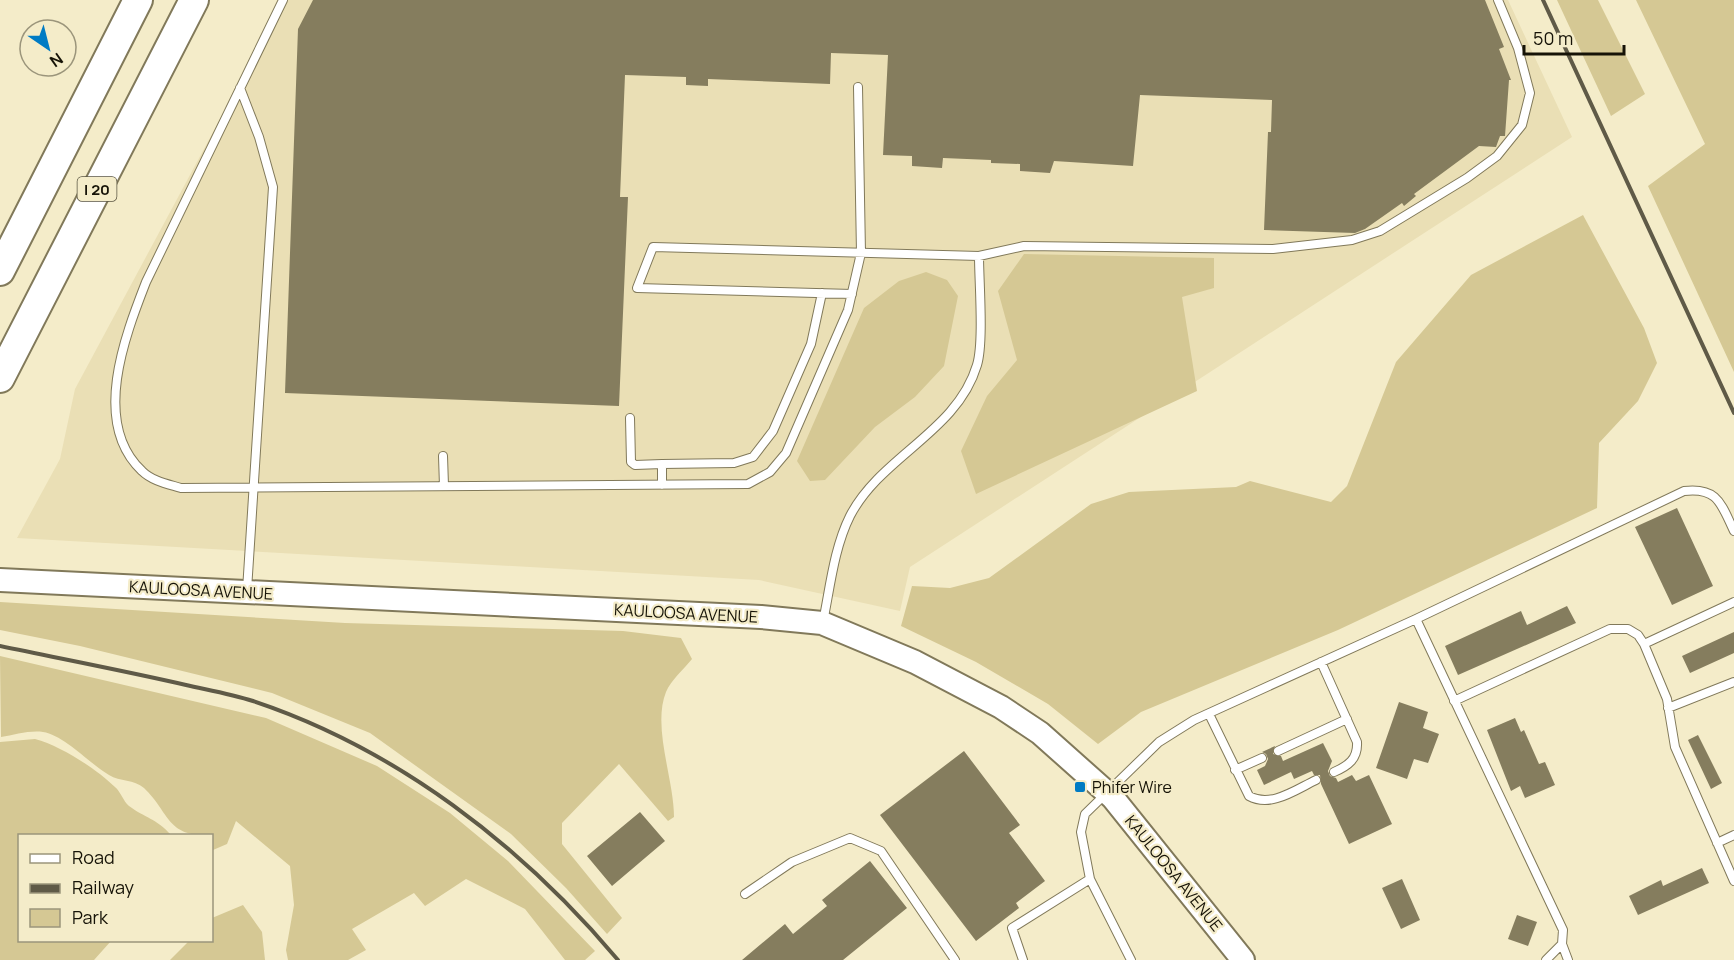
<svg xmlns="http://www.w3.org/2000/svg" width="1734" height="960" font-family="Manrope,sans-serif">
<rect width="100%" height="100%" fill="#f4ecc9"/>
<!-- built -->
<path fill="#eadfb5" d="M284,0H1508L1572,137L910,567L900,611L759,580L17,538L60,459L75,389Z"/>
<!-- green -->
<path fill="#d5c894" d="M1557,0H1598L1645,94L1611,116Z
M1636,0H1734V372L1648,186L1705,144Z
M1583,215L1644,328L1657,363L1638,401L1599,443L1597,508L1338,630L1141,712L1098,744L1048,704L976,662L901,626L912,586L950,588L989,578L1091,504L1129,492L1236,487L1250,481L1331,502L1347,486L1396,362L1471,275Z
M1024,254L1214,258V288L1182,297L1197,391L976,494L961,451L987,396L1017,360L998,291Z
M926,272L947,280L958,296L944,366L915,397L875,427L825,480L810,481L797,461L864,308L899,281Z
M0,602L345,623L623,631L681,638L692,659C684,669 671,680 666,692C652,727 674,779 674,817L668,821L619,764L562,823V844L622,918L607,934L566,888L511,834L370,733L272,693L80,646L0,630Z
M0,656L266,718L377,766L450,813L508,861L595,951L585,960H565L525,909L466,879L425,906L414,893L352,929L366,950L348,960H288L286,950L294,905L290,866L236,821L227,844L213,850L212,836C165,836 171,814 144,788C134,779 120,782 109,775C90,764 64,735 43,732C30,730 14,735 1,737Z
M35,739C61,746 95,768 115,787C121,792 123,801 129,806C145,818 156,818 171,835L20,836V940L111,941L94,960H0V742Z
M243,905L262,932L265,960H170L189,941L212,940V918Z"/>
<!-- building -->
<path fill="#857d5e" d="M313,0H1485L1504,47L1499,49L1511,80H1509L1505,136H1500L1496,147L1479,146L1414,194L1416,196L1404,206L1402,203L1365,229L1355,233L1264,230L1268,132H1271L1272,100L1140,95L1133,166L1054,161L1050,173L1020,171V164L991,163V160L943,158L942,168L912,166V156L883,155L888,55L831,53L830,84L708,79V86L686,85V77L625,75L620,197H628L619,406L285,393L298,29Z
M1677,508L1713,586L1672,605L1635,527Z
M1567,606L1576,623L1458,675L1445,646L1521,611L1527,625Z
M1734,632V653L1690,673L1682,656Z
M1399,702L1428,712L1423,728L1439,734L1428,763L1414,759L1407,779L1376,768Z
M1515,718L1521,732L1524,730L1539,764L1545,762L1555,785L1525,798L1520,786L1511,791L1487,730Z
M1698,735L1722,783L1711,789L1688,740Z
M1323,743L1332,761L1328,771L1330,776L1336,778L1338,782L1352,775L1356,781L1369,775L1392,824L1349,844L1321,784L1320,775H1314L1312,771L1294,779L1291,772L1264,785L1257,770L1265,766L1268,759L1266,754L1262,752L1275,746L1273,754L1281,756L1283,761Z
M964,751L1020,825L1009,833L1045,881L1016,903L1019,908L976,941L880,815Z
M640,812L665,841L612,886L587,856Z
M870,861L907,908L843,960H742L785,924L793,934L827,906L822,900Z
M1702,868L1709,883L1638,915L1629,896L1661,880L1663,886Z
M1402,879L1420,920L1401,929L1382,888Z
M1517,915L1537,922L1528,946L1508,939Z"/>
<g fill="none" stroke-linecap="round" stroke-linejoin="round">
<!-- lane casing -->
<g stroke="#81795a" stroke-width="10">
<path id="lane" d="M283,0L146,282C125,336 91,423 142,471C152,481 168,484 181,488L748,484L770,472L786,453L848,310L861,253L858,87
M240,88L259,137L273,187L247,590
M852,294L637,288L653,247L979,256L1024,246L1273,249L1352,240L1380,231L1467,178L1497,156L1522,125L1530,93L1518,48L1498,0
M630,418L631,462L635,465L662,464
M443,456L444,486
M662,485V464L734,463L753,457L773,431L811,344L822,293
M1416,619L1563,930L1562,944L1568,960
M823,622C830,588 834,548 850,516C881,456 957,432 977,365C984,342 979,282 979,256
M1644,644L1734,602
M1321,662L1357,742C1358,759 1348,766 1334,772
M1454,701L1610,629H1628L1638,635L1644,644L1667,699L1675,747L1734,881
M1668,708L1734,682
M1209,714L1249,796C1271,808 1295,790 1316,780
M1278,751L1347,719
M1235,770L1262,758
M1717,843L1734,835
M745,894L792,862L850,838L881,851L955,960
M1023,960L1012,928L1090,879
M1131,960L1090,879L1081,832L1085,814L1159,742L1194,720L1416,619L1684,491C1718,487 1721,504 1734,531
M1546,960L1562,944"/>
</g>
<!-- secondary casing -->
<g stroke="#81795a" stroke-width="26">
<path id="secondary" d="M0,580L761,617L822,623L915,662L1001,707L1040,733L1113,798L1243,960"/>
</g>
<!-- highway casing -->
<g stroke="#81795a" stroke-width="32">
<path id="highway" d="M0,271L138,0
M0,378L194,0"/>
</g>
<!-- lane -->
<use href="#lane" stroke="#fff" stroke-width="8"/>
<!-- secondary -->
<use href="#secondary" stroke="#fff" stroke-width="22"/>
<!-- highway -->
<use href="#highway" stroke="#fff" stroke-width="28"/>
<!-- rail -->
<path stroke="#5f5a47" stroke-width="4" d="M1543,0L1734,413
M0,646C62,659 125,671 186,685C208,690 231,694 253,701C397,749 521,845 618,960"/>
</g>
<!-- markers -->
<rect fill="#007bc4" stroke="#f4ecc9" stroke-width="2" x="1074" y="781" width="12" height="12" rx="3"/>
<g text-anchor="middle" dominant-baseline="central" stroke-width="4.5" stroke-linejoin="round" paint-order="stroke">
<!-- shield labels -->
<rect fill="#f4ecc9" stroke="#595441" stroke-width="1.5" x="77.5" y="177" width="39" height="24" rx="4.5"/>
<g font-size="15" font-weight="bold" fill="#161307">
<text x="97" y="189">I 20</text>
</g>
<!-- street labels -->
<g font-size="16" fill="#161307" stroke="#f4ecc9">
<text transform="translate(201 590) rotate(3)">KAULOOSA AVENUE</text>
<text transform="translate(686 613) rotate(3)">KAULOOSA AVENUE</text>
<text transform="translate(1174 873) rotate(51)">KAULOOSA AVENUE</text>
</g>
<!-- poi labels -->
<g font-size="16" fill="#161307" stroke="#f4ecc9" text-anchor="start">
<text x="1092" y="787">Phifer Wire</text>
</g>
</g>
<!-- legend -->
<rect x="18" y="834" width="195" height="108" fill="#f4ecc9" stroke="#9b957b" stroke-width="1.5"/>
<rect x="30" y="854" width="30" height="9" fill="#ffffff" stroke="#9b957b" stroke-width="1.5"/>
<text x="72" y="864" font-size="18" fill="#161307">Road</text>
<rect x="30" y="884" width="30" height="9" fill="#5f5a47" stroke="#9b957b" stroke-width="1.5"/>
<text x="72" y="894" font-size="18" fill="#161307">Railway</text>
<rect x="30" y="909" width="30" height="18" fill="#d5c894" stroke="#9b957b" stroke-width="1.5"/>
<text x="72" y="924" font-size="18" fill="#161307">Park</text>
<!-- north arrow -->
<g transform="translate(48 48) rotate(145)"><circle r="28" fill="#f4ecc9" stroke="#9b957b" stroke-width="1.5"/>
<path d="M0-4.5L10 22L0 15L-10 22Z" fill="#007bc4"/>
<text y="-9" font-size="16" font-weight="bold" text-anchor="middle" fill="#161307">N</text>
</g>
<!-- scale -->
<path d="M1524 45v9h100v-9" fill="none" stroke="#161307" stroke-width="3"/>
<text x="1533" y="45" font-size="18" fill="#161307" stroke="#f4ecc9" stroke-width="4.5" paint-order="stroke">50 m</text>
</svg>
